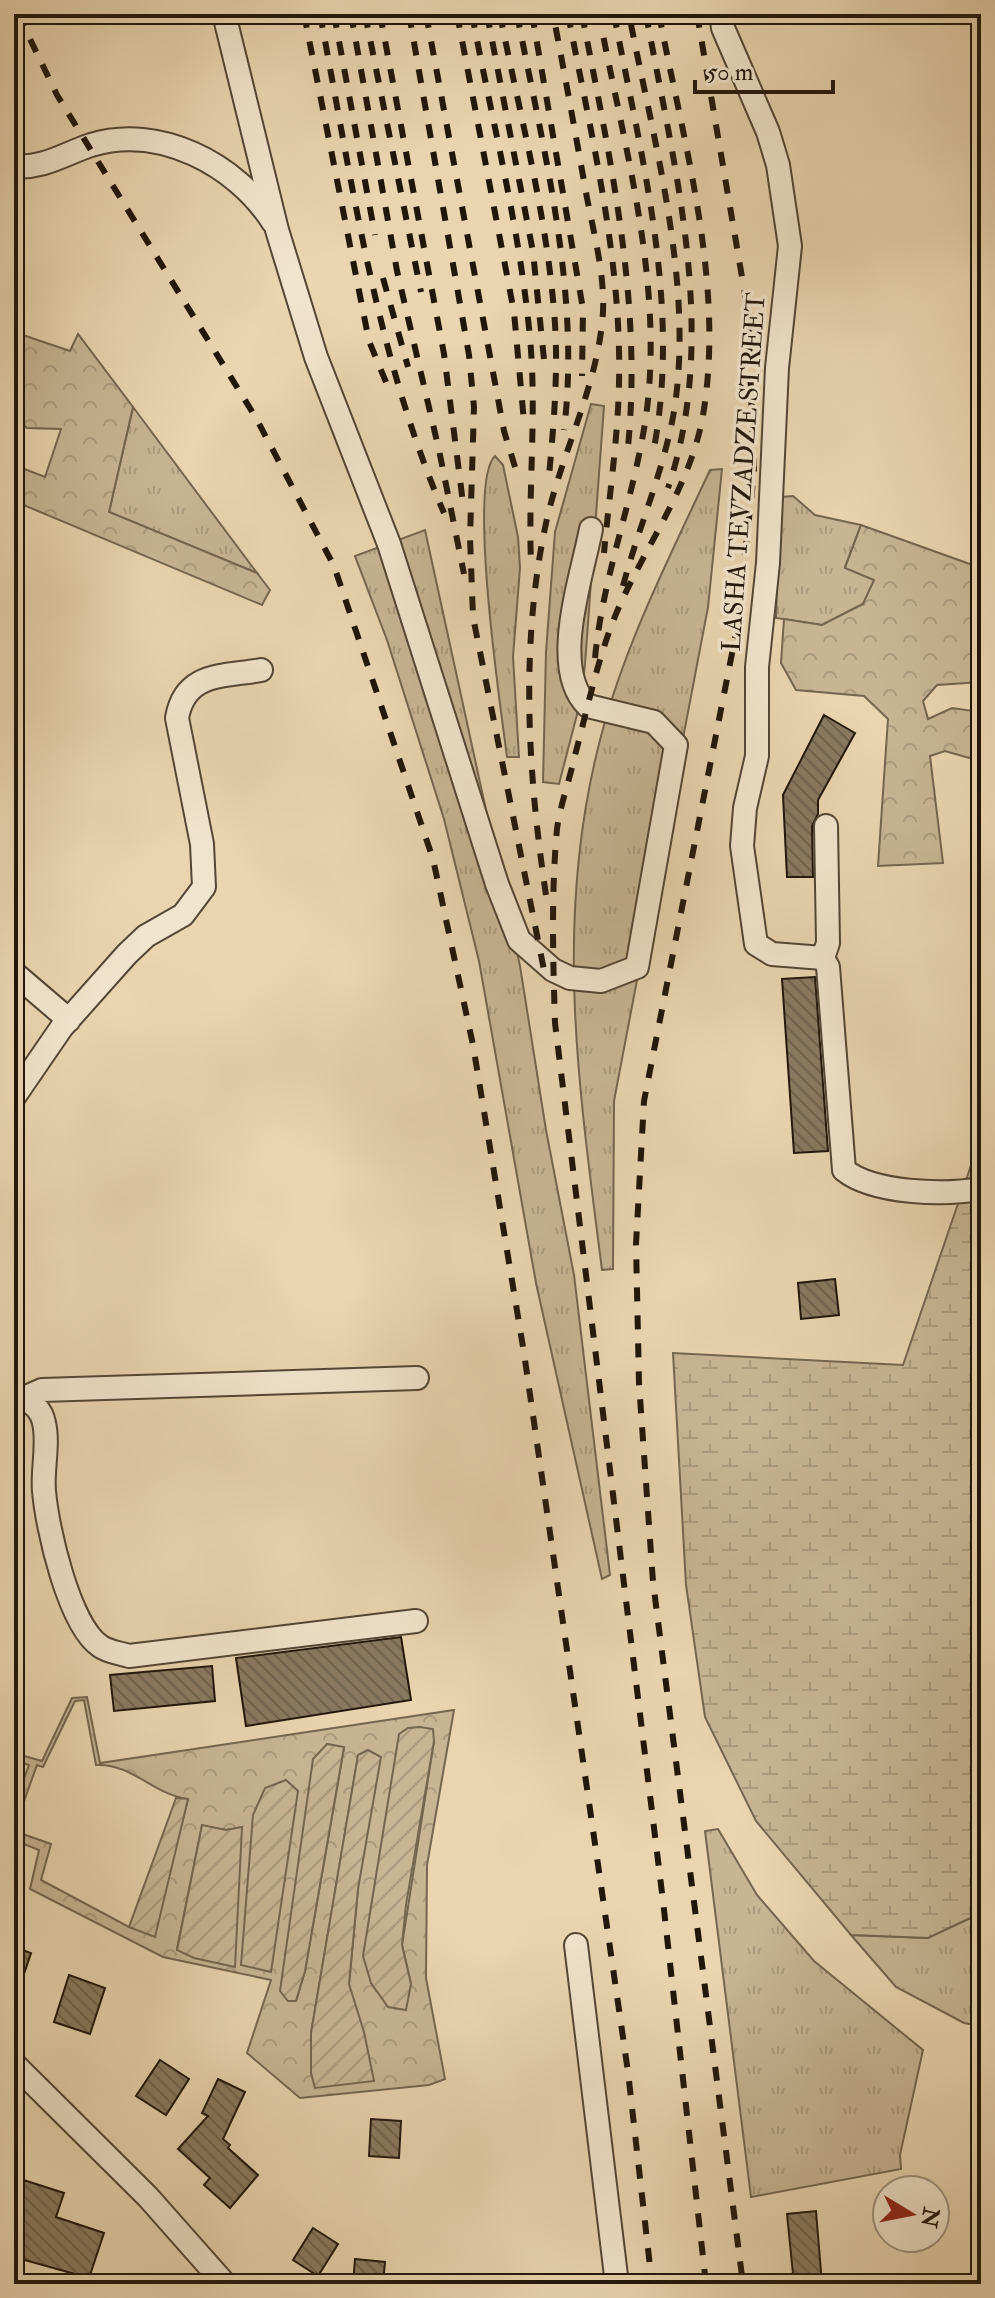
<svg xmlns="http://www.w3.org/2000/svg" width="995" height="2298" font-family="'IM FELL Double Pica',serif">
<defs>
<pattern id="grass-tufts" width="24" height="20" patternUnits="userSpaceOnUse" patternTransform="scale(2)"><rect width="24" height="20" fill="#c7b594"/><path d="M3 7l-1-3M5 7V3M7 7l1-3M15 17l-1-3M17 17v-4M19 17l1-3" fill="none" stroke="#ab9b7e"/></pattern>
<pattern id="forest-crowns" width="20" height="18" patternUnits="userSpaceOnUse" patternTransform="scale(2)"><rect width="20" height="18" fill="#c7b594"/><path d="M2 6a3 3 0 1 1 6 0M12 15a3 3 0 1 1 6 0" fill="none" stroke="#ab9b7e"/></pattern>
<pattern id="wetland-marsh" width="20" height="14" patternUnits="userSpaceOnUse" patternTransform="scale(2)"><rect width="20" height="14" fill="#c7b594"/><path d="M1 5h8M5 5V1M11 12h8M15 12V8" fill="none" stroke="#ab9b7e"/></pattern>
<pattern id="garden-furrows" width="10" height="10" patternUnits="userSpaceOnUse" patternTransform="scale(2)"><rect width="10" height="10" fill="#c7b594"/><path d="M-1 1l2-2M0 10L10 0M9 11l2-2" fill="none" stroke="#ab9b7e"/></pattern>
<pattern id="building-back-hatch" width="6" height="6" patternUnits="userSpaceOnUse" patternTransform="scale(2)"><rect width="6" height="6" fill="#897960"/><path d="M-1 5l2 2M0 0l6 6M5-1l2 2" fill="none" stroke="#70624d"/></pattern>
</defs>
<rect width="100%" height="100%" fill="#e9d5b0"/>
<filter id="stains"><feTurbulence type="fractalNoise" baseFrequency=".0025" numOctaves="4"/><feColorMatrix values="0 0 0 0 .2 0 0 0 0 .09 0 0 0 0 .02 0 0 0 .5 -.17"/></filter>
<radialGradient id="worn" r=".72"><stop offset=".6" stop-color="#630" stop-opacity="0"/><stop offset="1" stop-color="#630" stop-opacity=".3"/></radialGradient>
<!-- grass -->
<path fill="url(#grass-tufts)" stroke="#74664f" stroke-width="2" d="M591,404L604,406L585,664L581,699L559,784L543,782L546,652L555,532Z
M133,407L257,573L109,512Z
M495,456L503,465L518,537L520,568L513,657L519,757H507C501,710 467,482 495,456Z
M722,469L708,607L614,1101L613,1269L602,1270C579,1089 553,921 600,740C624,646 669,558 710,470Z
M793,496L815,515L861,525L845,567L875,580L863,604L822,625L776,618L780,497Z
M425,530L520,966L546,1130L574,1275L610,1575L602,1579L536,1283L479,961L444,819L387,640L355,556Z
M718,1829L757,1895L814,1961L923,2050L900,2155L901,2169L751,2197L705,1831Z
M981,1913V2026L964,2023L896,1987L851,1935L927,1938Z"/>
<!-- forest -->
<path fill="url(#forest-crowns)" stroke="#74664f" stroke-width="2" fill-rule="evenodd" d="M14,332L70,351L78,334L133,407L109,512L257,573L270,590L262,605L14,501V465L45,477L61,429L27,428L14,416V371L18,367L14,365Z
M861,525L981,568V682L937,685L923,701L928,719L952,708L981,712V749L969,758L945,751L930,756L943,863L878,866L888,719L864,696L796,690L781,663L784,619L822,625L863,604L874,580L845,568Z
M87,1697L100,1763L454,1710L427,1865L426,1978L445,2079L429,2085L300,2098L247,2053L271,1980L163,1957L30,1889L39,1850L14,1840V1831L51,1844L41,1880L129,1927L154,1936L188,1799C154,1795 132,1763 96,1765L84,1700L75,1701L43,1767L37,1765L14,1829V1806L29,1765L14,1760V1753L42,1761L72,1698ZM434,1741L402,1945L411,1984L371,1983ZM327,1744L344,1748L305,1971L296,2001ZM358,1756V1889L349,1984L311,2073V2033ZM202,1826L226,1830L242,1827L177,1949Z"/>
<!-- wetland -->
<path fill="url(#wetland-marsh)" stroke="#74664f" stroke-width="2" d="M981,1136V1913L928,1938L851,1935L756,1821L705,1717L686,1585L673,1353L903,1365Z"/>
<!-- garden -->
<path fill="url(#garden-furrows)" stroke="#74664f" stroke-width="2" d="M420,1727L433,1729L434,1741L406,1905L402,1945L411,1984L406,2010L388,2007L371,1983L363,1956L399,1734L408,1728Z
M327,1744L344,1747L305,1971L296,2001H288L280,1991L313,1759Z
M368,1750L381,1757L358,1889L349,1984L364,2032L374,2081L315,2088L311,2073V2033L358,1755Z
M286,1780L298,1791L271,1972L241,1965L253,1815L265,1788Z
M176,1798L188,1799L155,1937L129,1927Z
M202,1825L226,1830L242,1827L235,1967L194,1958L177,1950Z"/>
<!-- building -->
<path fill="url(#building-back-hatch)" stroke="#21160a" stroke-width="2" d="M824,715L855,733L818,800V814L812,826L813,877H787L783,795Z
M815,977L828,1151L794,1153L782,979Z
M835,1279L839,1315L801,1319L798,1283Z
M401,1637L411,1700L246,1726L236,1658Z
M212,1666L215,1701L114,1711L110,1675Z
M14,1947L31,1953L17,1995L14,1994Z
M69,1975L105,1988L90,2034L54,2022Z
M160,2060L189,2079L166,2115L136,2096Z
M218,2079L245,2092L223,2139L230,2145L228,2148L258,2175L230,2208L204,2185L210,2178L178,2149L208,2116L202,2113Z
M371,2119L401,2121L399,2158L369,2156Z
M14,2177L64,2193L56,2217L104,2233L89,2278L14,2257Z
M816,2211L822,2284H794L787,2214Z
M313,2228L338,2244L318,2276L293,2260Z
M355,2259L385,2262L383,2284H353Z"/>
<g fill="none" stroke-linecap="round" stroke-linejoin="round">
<!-- minor casing -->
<g stroke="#534634" stroke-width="26">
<path id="minor" d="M224,14L277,230L316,357L389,544L497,884L519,940L553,970L570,978L601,981L637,967L676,745L654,722L588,706C549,669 582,577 591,529
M721,14L723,28L768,132L778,165L790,246L777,368L768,563L757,667V756L745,808L742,846L756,944L772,954L823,958
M14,166C43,169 64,154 91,145C159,124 236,164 273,222
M826,826L828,943L823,958L828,967L844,1170C874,1194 944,1195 981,1189
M14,973L69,1020
M14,1097L62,1027L127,954L146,936L183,915L204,887L202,844L177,718C185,672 222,677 261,670
M14,1395C28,1399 41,1407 44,1423C49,1444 42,1470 44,1491C47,1528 69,1625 100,1646C108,1652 120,1653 129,1656L416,1621
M24,1398L42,1390L417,1378
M576,1945L617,2284
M14,2064L148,2197L225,2284"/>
</g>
<!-- minor -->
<use href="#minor" stroke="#f1e4cc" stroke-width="22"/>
<!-- rail -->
<path stroke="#21160a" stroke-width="6" stroke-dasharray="14 14" stroke-linecap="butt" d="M18,14L57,95L256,418L334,566L433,859L473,1045L524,1353L628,2072L652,2284
M304,14L369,341L388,387
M320,14C352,182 376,355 444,513
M334,14L375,235
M351,14L397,271L439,450L464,574
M365,14L421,292
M380,14L444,354L463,503
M409,14L469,355L474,407L470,538L473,617L546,980
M426,14L504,431L519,480
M457,14L514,312L524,422
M472,14C492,121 520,229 530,338C537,413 528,488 531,563
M487,14L533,252L545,369
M500,14C519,112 546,211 554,311C559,366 554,421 549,476
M517,14C543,149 581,292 564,430
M532,14L583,309L582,376
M568,14C591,135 622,259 619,383C618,439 609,497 604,553
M582,14C610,160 644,306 627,456
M614,14C641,157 681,303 654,448
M646,14C674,168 720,334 668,488
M659,14C683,141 724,279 704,409C693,484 645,545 616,614C597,660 587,711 574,759C569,782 560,806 557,829C551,894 553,958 555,1023L663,1901L706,2284
M697,14L748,312L754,472L737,628L644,1101L636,1244L639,1383L653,1582L743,2284
M383,278L408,367
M623,586C638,529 662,475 673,417C696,288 653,140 629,14
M595,658C603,573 636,494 647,409C663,277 623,143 599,14
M546,895C528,775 520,648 545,528C559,459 594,395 602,324C607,283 595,239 587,198C576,137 565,75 553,14"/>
</g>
<g text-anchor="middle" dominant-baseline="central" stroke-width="7" stroke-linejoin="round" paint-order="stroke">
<!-- street labels -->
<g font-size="26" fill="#21160a" stroke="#f1e4cc">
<text transform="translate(744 472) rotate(-86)">LASHA TEVZADZE STREET</text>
</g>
</g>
<!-- margin -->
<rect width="995" height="2298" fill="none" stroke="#e9d5b0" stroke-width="48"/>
<rect x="16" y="16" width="963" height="2266" fill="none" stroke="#21160a" stroke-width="4"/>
<rect x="24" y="24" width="947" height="2250" fill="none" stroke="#21160a" stroke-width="2"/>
<!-- north arrow -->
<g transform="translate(911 2214) rotate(100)"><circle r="38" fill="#f1e4cc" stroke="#9e927e" stroke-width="2"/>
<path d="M0-6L14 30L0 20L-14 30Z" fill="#8f2418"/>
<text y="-12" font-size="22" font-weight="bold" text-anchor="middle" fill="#21160a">N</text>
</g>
<!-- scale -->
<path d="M695 80v12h138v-12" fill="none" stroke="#21160a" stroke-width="4"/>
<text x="707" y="80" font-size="24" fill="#21160a" stroke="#f1e4cc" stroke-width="6" paint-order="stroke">50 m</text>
<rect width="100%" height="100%" filter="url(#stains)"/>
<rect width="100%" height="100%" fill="url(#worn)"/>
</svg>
